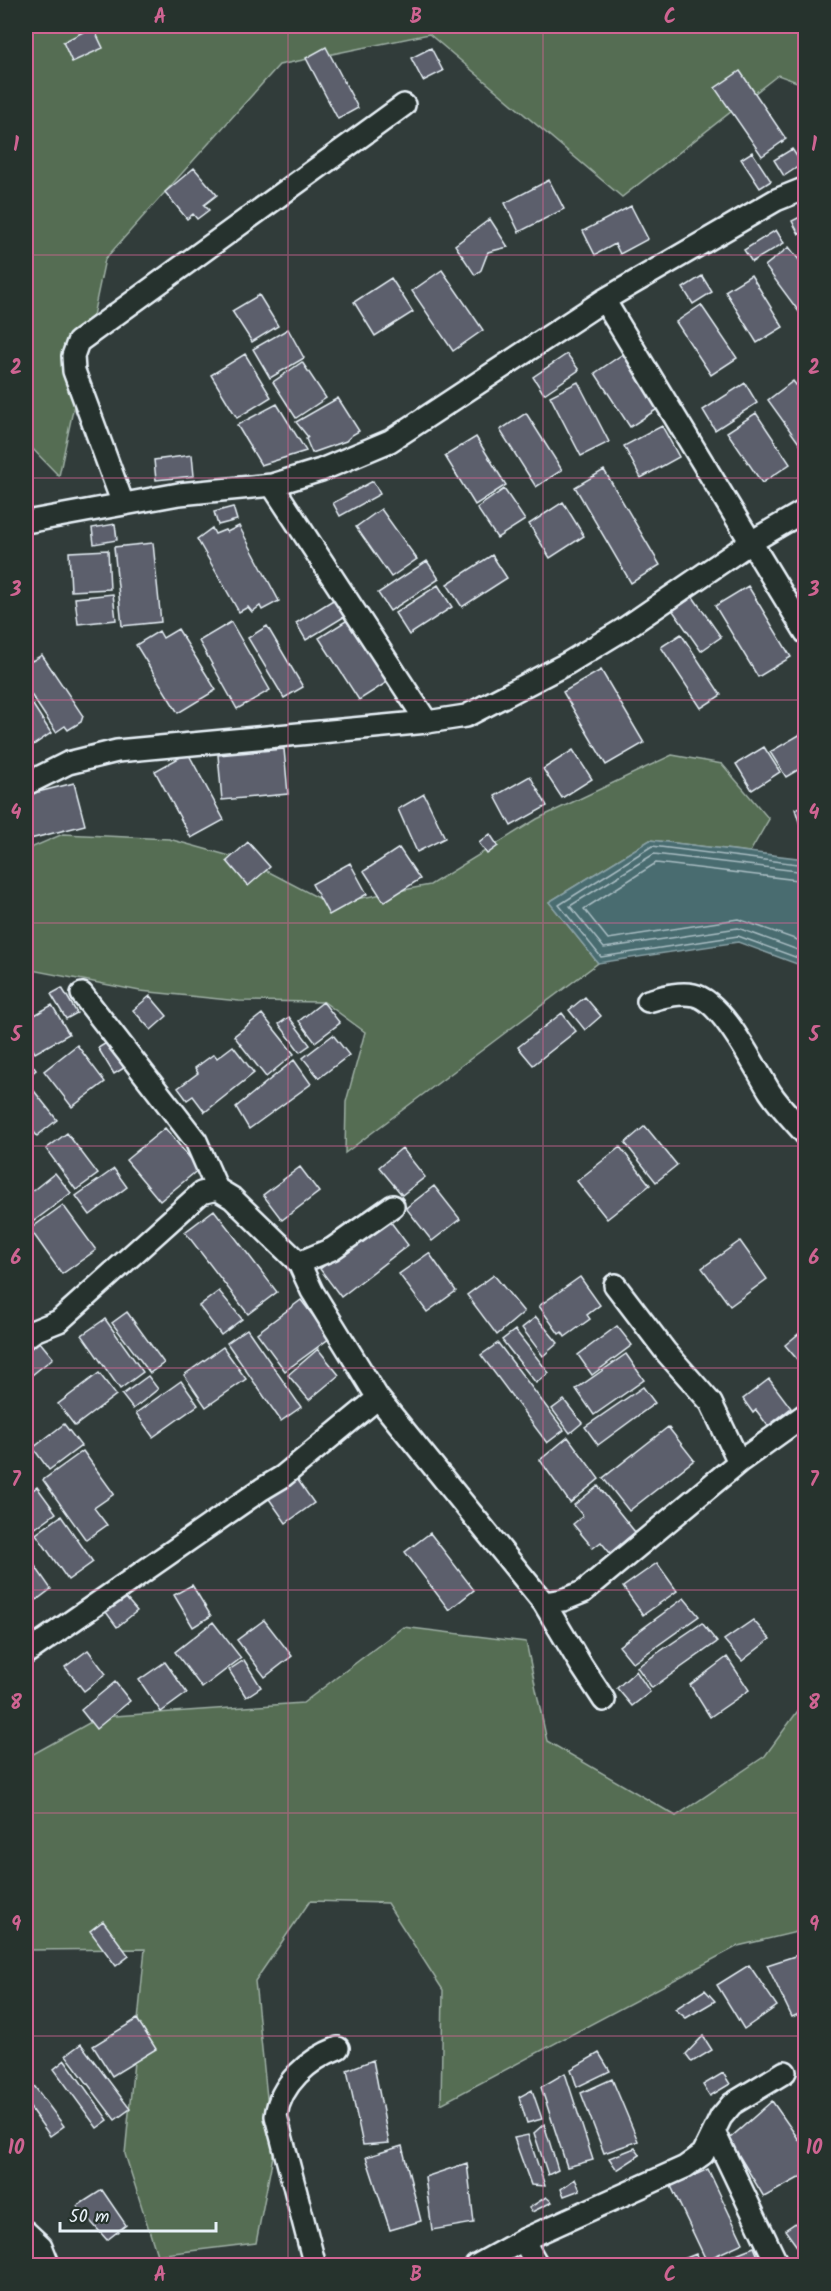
<svg xmlns="http://www.w3.org/2000/svg" width="831" height="2291" font-family="Kalam,sans-serif">
<rect width="100%" height="100%" fill="#313c3a"/>
<filter id="ink" filterUnits="userSpaceOnUse"><feTurbulence type="fractalNoise" baseFrequency=".0167" numOctaves="2"/><feDisplacementMap in="SourceGraphic" scale="12" xChannelSelector="R" yChannelSelector="G"/><feConvolveMatrix kernelMatrix="1 2 1 2 8 2 1 2 1" color-interpolation-filters="sRGB"/></filter>
<g filter="url(#ink)">
<!-- green -->
<path fill="#556d52" stroke="#9eafa5" stroke-width="1.5" d="M26,26H805V85L778,75L622,197L429,34L279,65L105,259L59,476L26,442Z
M672,755L722,764L769,819L750,852L650,840L549,902L598,963L345,1153L346,1102L365,1032L324,1002L239,1001L140,991L26,969V850L63,834L169,839L248,861L330,904L430,885L537,819Z
M403,1627L526,1642L547,1741L676,1816L765,1756L805,1701V1930L738,1946L441,2104L443,1990L387,1903L310,1901L255,1981L273,2156L256,2243L157,2255L125,2154L145,1949L26,1950V1758L100,1717L303,1703Z"/>
<!-- water -->
<path fill="#496c70" stroke="#89a1a6" stroke-width="1.5" d="M650,840L805,859V967L738,942L598,963L549,902Z"/>
<g fill="none" stroke-linecap="round" stroke-linejoin="round">
<!-- shore -->
<path stroke="#a8bcc2" stroke-width="1.5" d="M806,865L652,846L559,905L601,957L738,936L806,961
M806,872L654,854L570,906L604,948L738,928L806,953
M806,881L656,863L584,909L608,939L738,919L806,943"/>
</g>
<!-- building -->
<path fill="#5b5f6c" stroke="#e8f1f8" stroke-width="1.5" d="M93,27L103,48L72,62L63,42Z
M326,47L358,108L338,119L306,58Z
M431,48L443,71L423,81L411,58Z
M740,71L786,139L762,156L715,88Z
M792,149L802,164L784,176L774,160Z
M752,152L771,181L760,188L741,159Z
M194,168L217,195L204,205L209,210L197,219L193,214L187,219L165,192Z
M549,180L564,209L519,232L505,203Z
M631,206L648,239L620,254L615,244L595,255L583,231Z
M806,214V231L799,234L792,221Z
M490,219L508,247L488,252L481,270L475,275L455,245Z
M776,230L784,243L752,262L744,250Z
M789,247L806,269V313L802,316L765,266Z
M442,270L483,330L453,351L412,291Z
M751,275L783,327L757,343L725,291Z
M702,276L712,292L693,304L683,288Z
M391,278L413,312L375,336L354,302Z
M259,295L278,326L252,342L232,311Z
M701,305L737,358L711,375L676,322Z
M288,329L304,358L270,378L253,349Z
M245,354L271,397L237,418L211,375Z
M567,354L579,370L544,394L533,377Z
M623,354L659,408L630,427L595,373Z
M302,362L326,398L296,418L273,382Z
M793,381L806,398V453L768,400Z
M578,382L609,442L581,456L550,396Z
M745,383L757,403L715,430L703,410Z
M338,398L359,431L352,435L346,441L312,453L306,439L308,437L296,422Z
M277,404L306,451L261,465L237,425Z
M526,413L562,470L536,487L500,430Z
M756,413L790,464L762,483L727,432Z
M662,426L679,457L641,478L624,446Z
M476,437L506,485L475,505L445,456Z
M192,455L194,476L156,480L154,460Z
M604,470L660,565L631,583L575,487Z
M373,481L380,494L340,516L333,503Z
M504,489L525,520L497,538L477,508Z
M563,502L584,536L550,558L529,524Z
M233,507L237,520L218,525L214,512Z
M381,509L417,559L391,577L356,527Z
M115,524L117,540L94,544L92,528Z
M239,526L279,601L262,610L260,606L252,612L248,607L239,612L197,539L212,528L215,534L225,530L227,532Z
M153,543L161,622L122,626L114,547Z
M108,550L110,589L71,591L69,552Z
M492,555L507,578L462,607L447,584Z
M427,561L439,579L390,611L378,593Z
M438,585L452,607L409,635L395,613Z
M748,586L791,657L758,677L715,606Z
M113,594L116,620L78,624L75,598Z
M341,595L352,612L306,640L296,623Z
M693,597L721,637L701,651L673,611Z
M349,619L389,681L359,700L319,638Z
M231,622L270,690L237,709L199,641Z
M267,626L303,687L284,698L248,638Z
M178,629L216,690L178,713L136,645L159,631L163,638Z
M681,634L721,695L701,708L661,647Z
M28,655L32,661L42,655L83,716L81,722L68,730L65,726L56,732L26,687V657Z
M601,670L644,743L606,765L563,692Z
M26,694L51,733L26,750Z
M806,731V765L786,777L770,752Z
M764,747L780,772L752,790L736,764Z
M284,749L288,794L222,800L218,755Z
M573,750L592,779L562,798L543,769Z
M188,753L224,820L191,838L155,771Z
M530,776L547,806L511,826L495,796Z
M74,783L85,825L30,839L26,823V795Z
M424,794L445,838L417,852L398,809Z
M806,805V826L801,828L795,809Z
M490,834L498,846L487,854L479,843Z
M248,842L270,867L248,886L227,861Z
M399,848L420,879L384,902L364,871Z
M350,863L367,894L329,915L312,884Z
M62,988L77,1013L66,1019L51,994Z
M150,996L167,1016L151,1030L133,1010Z
M585,997L601,1016L585,1030L569,1010Z
M323,1002L340,1023L315,1042L299,1021Z
M52,1005L69,1034L35,1053L26,1036V1020Z
M562,1013L576,1031L533,1065L518,1047Z
M262,1014L294,1054L266,1077L234,1036Z
M289,1017L310,1045L300,1052L279,1024Z
M333,1035L349,1055L319,1078L303,1058Z
M108,1042L124,1068L114,1074L98,1048Z
M77,1045L105,1082L72,1107L44,1071Z
M233,1046L254,1073L205,1112L193,1096L187,1100L178,1088L198,1073L195,1068L214,1054L217,1058Z
M26,1056L36,1070L26,1078Z
M294,1060L311,1084L249,1129L236,1107Z
M31,1087L57,1120L37,1136L26,1122V1092Z
M645,1126L677,1165L656,1182L625,1143Z
M165,1128L199,1169L160,1201L126,1160Z
M67,1133L98,1174L76,1190L46,1149Z
M620,1147L650,1185L607,1219L577,1181Z
M402,1148L425,1177L402,1195L379,1167Z
M300,1167L319,1192L282,1220L263,1195Z
M114,1169L127,1187L90,1215L76,1196Z
M55,1173L71,1193L34,1221L26,1210V1196Z
M434,1186L460,1219L432,1241L406,1208Z
M63,1205L96,1250L62,1274L30,1229Z
M214,1210L277,1292L248,1314L185,1232Z
M387,1217L408,1245L341,1297L320,1269Z
M740,1241L767,1279L730,1306L702,1268Z
M429,1253L456,1291L427,1312L399,1274Z
M494,1275L524,1312L497,1335L467,1295Z
M580,1277L600,1305L587,1315L590,1319L565,1337L562,1332L559,1334L539,1306Z
M219,1291L242,1319L221,1335L199,1306Z
M301,1300L330,1338L285,1371L257,1333Z
M127,1312L164,1363L150,1373L112,1323Z
M536,1317L558,1343L543,1356L522,1328Z
M105,1319L143,1372L120,1389L82,1335Z
M617,1326L632,1345L592,1375L578,1355Z
M247,1329L301,1407L281,1421L227,1343Z
M515,1330L549,1373L536,1383L502,1340Z
M802,1331L806,1335V1370L785,1345Z
M39,1341L53,1358L32,1375L26,1368V1351Z
M498,1343L564,1430L547,1443L481,1355Z
M223,1347L246,1379L206,1407L184,1375Z
M318,1349L339,1375L309,1400L288,1375Z
M626,1354L644,1380L594,1415L576,1389Z
M99,1373L116,1395L75,1426L58,1404Z
M148,1376L158,1389L133,1409L122,1395Z
M769,1379L791,1408L768,1426L756,1410L753,1413L743,1399Z
M181,1381L198,1405L153,1437L136,1413Z
M643,1387L655,1403L598,1445L585,1427Z
M564,1400L582,1423L570,1433L552,1409Z
M64,1424L81,1446L49,1470L33,1448Z
M668,1427L694,1460L629,1511L603,1478Z
M568,1437L599,1479L570,1503L540,1460Z
M83,1451L114,1494L94,1508L107,1525L86,1540L43,1480Z
M295,1476L314,1503L286,1523L267,1496Z
M598,1486L635,1532L610,1553L601,1542L593,1548L573,1524L583,1516L574,1505Z
M37,1487L56,1513L34,1529L26,1518V1495Z
M61,1516L93,1562L68,1580L36,1534Z
M430,1533L474,1590L449,1610L405,1552Z
M26,1553L51,1589L26,1608Z
M657,1563L677,1591L643,1615L623,1587Z
M192,1585L211,1616L193,1627L174,1595Z
M125,1597L137,1611L117,1627L106,1612Z
M684,1598L699,1616L633,1663L619,1646Z
M264,1620L292,1656L265,1677L237,1640Z
M753,1620L770,1639L742,1661L724,1640Z
M213,1622L241,1658L202,1688L175,1652Z
M702,1623L717,1642L652,1688L637,1667Z
M88,1650L106,1674L84,1691L65,1667Z
M727,1657L749,1690L710,1717L690,1685Z
M244,1660L261,1687L246,1697L229,1670Z
M165,1662L187,1693L161,1712L139,1680Z
M636,1671L650,1692L632,1706L617,1688Z
M115,1682L130,1701L96,1729L81,1710Z
M103,1921L129,1956L116,1966L90,1931Z
M801,1954L806,1970V2011L792,2017L767,1965Z
M749,1965L777,2006L744,2029L717,1985Z
M705,1990L715,2001L686,2018L675,2009Z
M137,2019L156,2049L112,2076L93,2046Z
M703,2036L712,2050L692,2062L686,2054Z
M81,2044L130,2109L115,2120L66,2055Z
M599,2053L610,2071L577,2087L571,2069Z
M65,2060L108,2120L97,2128L54,2069Z
M373,2060L389,2143L363,2145L347,2070Z
M565,2073L593,2160L567,2167L541,2087Z
M723,2073L730,2084L710,2096L703,2085Z
M29,2079L64,2126L50,2136L26,2102V2082Z
M612,2079L638,2141L604,2153L581,2093Z
M532,2090L542,2119L527,2123L519,2097Z
M772,2101L806,2150V2174L764,2197L729,2139Z
M544,2124L558,2170L548,2175L534,2133Z
M528,2135L545,2186L531,2185L514,2138Z
M402,2146L421,2221L390,2230L366,2157Z
M635,2148L640,2155L617,2170L609,2158Z
M467,2163L474,2223L432,2230L425,2177Z
M708,2169L743,2243L706,2260L671,2186Z
M575,2179L580,2190L564,2196L561,2189Z
M102,2190L126,2225L107,2240L77,2206Z
M546,2197L552,2202L532,2212L529,2208Z
M806,2216V2249L801,2252L785,2230Z
M754,2247L762,2266H723L720,2260Z
M696,2254L700,2266H666Z"/>
<g fill="none" stroke-linecap="round" stroke-linejoin="round">
<!-- minor casing -->
<g stroke="#e8f1f8" stroke-width="26">
<path id="minor" d="M604,300L806,633
M272,485L427,722
M123,504L74,371L73,356L78,342L404,105
M26,522L179,494L272,485L321,470L390,441L604,300L776,200L806,188
M26,784L68,763L117,751L427,722L466,716L568,663L624,629L751,542L806,510
M82,994L196,1141L217,1189L232,1198L299,1263L312,1291L378,1398L544,1603L581,1665L604,1700
M648,1001C663,997 678,992 694,995C723,1001 755,1068 770,1092C780,1107 794,1121 806,1135
M299,1263L332,1249L393,1206
M615,1285L666,1352L711,1403L739,1462
M26,1337L34,1331L59,1321L201,1193L217,1189
M544,1603L563,1600L583,1592L739,1462L806,1414
M26,1653L262,1489L282,1477L378,1398
M714,2132L778,2266
M26,2232L41,2246L49,2266
M523,2240L538,2266
M315,2266L276,2116C280,2084 309,2059 338,2048
M476,2266L523,2240L685,2167L703,2154L721,2117L732,2104L785,2072"/>
</g>
<!-- minor -->
<use href="#minor" stroke="#26332d" stroke-width="21"/>
</g>
</g>
<!-- grid -->
<path fill="none" stroke="#cf6492" stroke-width="1.5" stroke-opacity="0.55" d="M288,26V2266M543,26V2266M26,255H806M26,478H806M26,700H806M26,923H806M26,1146H806M26,1368H806M26,1590H806M26,1813H806M26,2036H806"/>
<!-- margin -->
<rect width="831" height="2291" fill="none" stroke="#26332d" stroke-width="66"/>
<!-- scale -->
<path d="M60 2222v9h156v-9" fill="none" stroke="#e8f1f8" stroke-width="3"/>
<text x="69" y="2222" font-size="18" fill="#e8f1f8" stroke="#26332d" stroke-width="4.5" paint-order="stroke">50 m</text>
<rect x="33" y="33" width="765" height="2225" fill="none" stroke="#cf6492" stroke-width="2"/>
<g font-size="20" text-anchor="middle" font-weight="bold" fill="#cf6492">
<text x="160" y="23">A</text>
<text x="416" y="23">B</text>
<text x="670" y="23">C</text>
<text x="16" y="151">1</text>
<text x="814" y="151">1</text>
<text x="16" y="374">2</text>
<text x="814" y="374">2</text>
<text x="16" y="596">3</text>
<text x="814" y="596">3</text>
<text x="16" y="819">4</text>
<text x="814" y="819">4</text>
<text x="16" y="1041">5</text>
<text x="814" y="1041">5</text>
<text x="16" y="1264">6</text>
<text x="814" y="1264">6</text>
<text x="16" y="1486">7</text>
<text x="814" y="1486">7</text>
<text x="16" y="1709">8</text>
<text x="814" y="1709">8</text>
<text x="16" y="1931">9</text>
<text x="814" y="1931">9</text>
<text x="16" y="2154">10</text>
<text x="814" y="2154">10</text>
<text x="160" y="2281">A</text>
<text x="416" y="2281">B</text>
<text x="670" y="2281">C</text>
</g>
</svg>
